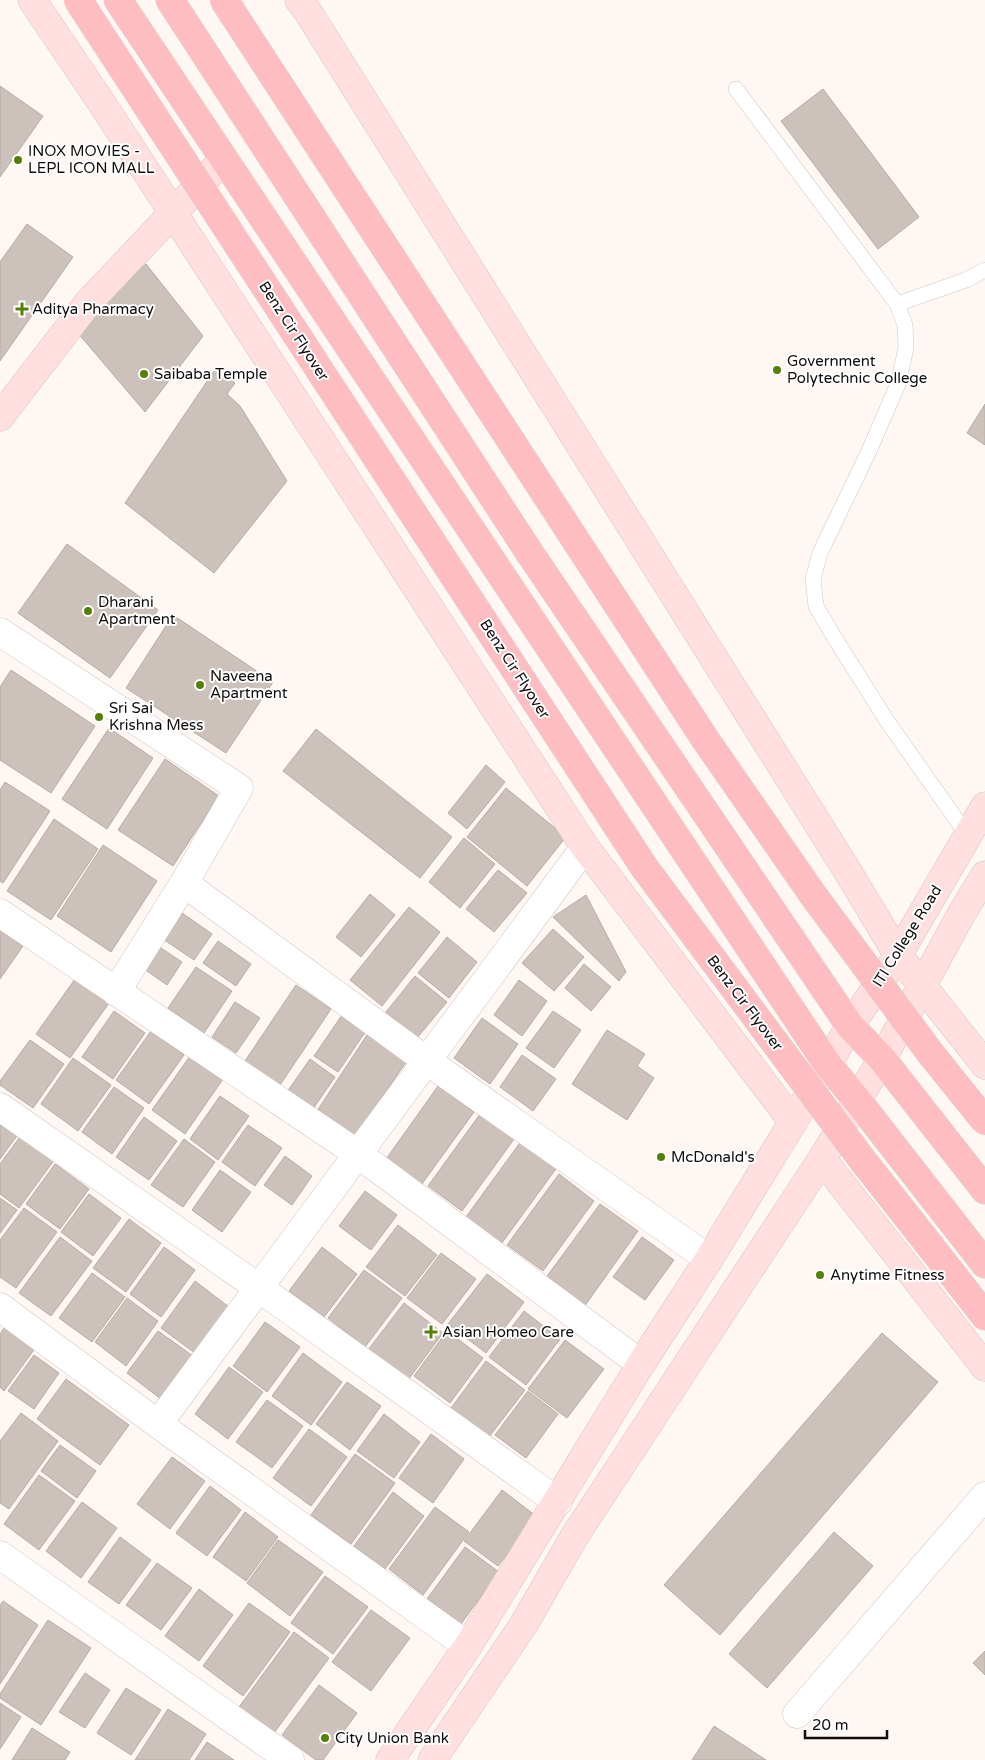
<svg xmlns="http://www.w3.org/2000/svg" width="985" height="1760" font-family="'Varela Round',sans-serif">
<rect width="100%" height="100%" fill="#fff7f4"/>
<!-- building -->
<path fill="#cdc2bb" stroke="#b6aca5" d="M0,86L43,116L0,177Z
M823,89L919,217L878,249L781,121Z
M27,224L73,257L0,361V262Z
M146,264L203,336L145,412L72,326Z
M216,368L235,383L227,394L240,406L287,481L214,573L125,503Z
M985,404V445L967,433Z
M67,544L158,610L110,678L18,613Z
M173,615L273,682L226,753L126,688Z
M11,670L95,726L51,793L0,760V687Z
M109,728L153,758L107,829L62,799Z
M316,729L452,837L420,878L283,771Z
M165,759L219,796L173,866L118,830Z
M486,765L505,782L467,829L448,813Z
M5,782L50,811L3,883L0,881V790Z
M506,788L566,837L527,886L467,837Z
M54,819L98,849L51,920L7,891Z
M464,838L495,864L460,908L429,882Z
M103,845L157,881L111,952L57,916Z
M498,870L527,893L494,932L466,909Z
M370,894L395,915L361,957L336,937Z
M586,895L626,972L619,981L553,917Z
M409,907L440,932L382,1006L350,980Z
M175,908L212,934L194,960L157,935Z
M0,929L23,946L0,979Z
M553,929L584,957L554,991L522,963Z
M447,937L477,962L449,998L418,973Z
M218,941L251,964L236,986L203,963Z
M152,942L182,962L167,985L137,964Z
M584,964L611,987L591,1011L565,988Z
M196,967L232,991L204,1033L168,1008Z
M415,976L447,1002L417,1038L386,1012Z
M75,979L109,1003L70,1058L36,1034Z
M519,980L547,1001L522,1036L494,1015Z
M296,985L331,1009L278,1088L243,1064Z
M235,1002L260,1018L236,1053L212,1037Z
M114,1011L145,1033L113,1079L82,1057Z
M553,1011L581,1030L554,1068L526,1048Z
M342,1015L366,1031L338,1072L314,1056Z
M482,1018L518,1044L490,1084L454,1058Z
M607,1030L645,1054L637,1066L654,1078L627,1120L572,1084Z
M151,1031L184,1055L149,1104L116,1080Z
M367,1035L406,1062L353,1140L315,1114Z
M30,1040L64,1064L33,1108L0,1085V1081Z
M522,1055L556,1079L533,1111L500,1087Z
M190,1056L223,1079L185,1134L152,1110Z
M73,1058L111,1085L78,1131L41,1104Z
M310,1059L335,1077L313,1109L287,1092Z
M438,1086L474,1112L419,1188L384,1162Z
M114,1087L144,1108L112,1154L82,1132Z
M220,1096L249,1116L218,1160L190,1139Z
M483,1110L517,1135L462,1211L428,1186Z
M144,1117L177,1141L149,1180L116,1157Z
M0,1120L19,1133L0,1159Z
M248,1125L282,1148L255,1186L222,1162Z
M22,1134L55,1159L19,1208L0,1194V1164Z
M184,1139L215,1162L183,1207L151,1185Z
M522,1140L558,1166L499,1247L463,1221Z
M285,1156L312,1176L292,1205L264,1185Z
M55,1164L89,1189L60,1229L26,1204Z
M220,1170L251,1192L222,1232L192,1210Z
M559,1174L594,1201L543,1271L507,1245Z
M365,1191L397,1215L371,1250L339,1226Z
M89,1194L121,1218L93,1256L61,1232Z
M0,1198L17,1210L0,1233Z
M600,1204L638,1231L584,1307L545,1279Z
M24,1208L57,1232L16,1288L0,1277V1240Z
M129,1219L161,1243L126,1292L93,1268Z
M398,1225L437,1255L405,1296L366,1267Z
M60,1237L92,1261L51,1316L19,1293Z
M642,1237L674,1260L645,1300L613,1277Z
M164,1247L195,1270L161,1317L130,1294Z
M322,1247L357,1274L324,1317L289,1291Z
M441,1253L476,1279L442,1324L407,1298Z
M364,1270L402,1298L365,1347L328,1318Z
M92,1273L125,1297L92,1342L59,1318Z
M487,1274L524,1302L486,1353L448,1324Z
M195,1281L229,1307L195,1353L161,1328Z
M127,1298L158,1321L126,1366L95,1342Z
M404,1303L443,1333L408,1380L368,1350Z
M524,1311L560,1339L526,1385L489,1357Z
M265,1322L300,1347L267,1392L233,1366Z
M6,1325L36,1347L4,1391L0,1387V1334Z
M158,1331L193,1356L161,1399L127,1373Z
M447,1331L483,1358L450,1403L414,1376Z
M882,1333L938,1382L720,1635L664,1585Z
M565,1340L604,1369L567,1418L528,1389Z
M303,1353L342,1382L311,1425L272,1396Z
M34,1355L59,1373L34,1409L8,1391Z
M486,1361L525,1390L489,1437L451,1408Z
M229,1367L263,1392L228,1439L195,1414Z
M66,1379L129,1425L100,1465L37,1419Z
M347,1382L381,1406L350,1450L316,1424Z
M528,1391L558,1414L526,1458L495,1435Z
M267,1400L303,1426L272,1468L236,1442Z
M21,1413L58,1441L9,1509L0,1503V1441Z
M384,1414L420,1442L394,1478L357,1451Z
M309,1429L347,1457L311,1506L273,1478Z
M431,1434L464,1459L433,1503L399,1478Z
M60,1445L96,1471L77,1498L41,1471Z
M355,1454L395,1483L351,1544L311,1515Z
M172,1457L205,1481L170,1529L137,1504Z
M39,1475L75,1501L39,1550L4,1524Z
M210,1486L241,1510L207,1556L176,1533Z
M502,1490L536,1516L498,1566L464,1541Z
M393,1492L424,1516L385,1569L354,1546Z
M82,1502L117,1528L81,1578L46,1551Z
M435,1507L469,1532L423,1595L389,1569Z
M245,1512L278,1537L246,1581L213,1557Z
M834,1532L873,1566L767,1688L729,1654Z
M120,1537L151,1560L119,1604L88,1582Z
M278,1540L323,1572L290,1616L247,1583Z
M465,1547L499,1572L461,1624L427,1599Z
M157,1563L192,1588L161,1630L126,1605Z
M325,1576L368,1607L333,1654L291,1623Z
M199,1589L233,1615L199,1661L165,1636Z
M3,1601L38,1625L0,1684V1605Z
M249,1603L290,1632L243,1696L203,1666Z
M371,1610L410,1638L371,1691L332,1662Z
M48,1620L91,1648L41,1725L0,1698V1694Z
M294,1632L329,1658L271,1737L236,1711Z
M985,1651V1675L973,1663Z
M85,1673L110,1690L85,1728L59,1712Z
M319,1685L357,1713L323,1760H316L282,1735Z
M126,1688L161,1710L131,1755L97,1733Z
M0,1703L21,1717L0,1749Z
M168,1709L206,1734L189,1760H135Z
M714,1726L766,1760H692Z
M32,1728L70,1752L65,1760H12Z
M207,1742L234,1760H195Z"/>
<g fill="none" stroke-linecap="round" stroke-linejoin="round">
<!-- lane casing -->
<g stroke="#d2c5c1" stroke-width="16">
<path id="lane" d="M736,89L897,304L905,325L906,348L898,384L869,451L820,553L813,579L816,606L831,632L887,721L968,836
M897,304L966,280L985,270"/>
</g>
<!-- street casing -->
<g stroke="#d2c5c1" stroke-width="29">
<path id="street" d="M0,632L239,788L184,883L116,992
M184,883L427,1061L709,1259
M0,913L358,1154L641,1364
M0,1107L259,1288L558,1502
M0,1307L158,1424L468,1646
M158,1424L585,847
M0,1555L290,1760
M797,1714L985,1496"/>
</g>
<!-- secondary casing -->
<g stroke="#d2c5c1" stroke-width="29">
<path id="secondary" d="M32,0L103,105L585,847L793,1122
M299,0L308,12L845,867L898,955L985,1065
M0,417L87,304L223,160
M822,1159L985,1367
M390,1760L468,1646L641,1364L709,1259L793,1122L850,1026L898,955L985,806
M432,1760L524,1624L574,1537L822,1159L882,1059L962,913L985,875"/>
</g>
<!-- primary casing -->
<g stroke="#d4d3d3" stroke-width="29">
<path id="primary" d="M118,0L828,1065L857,1100L985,1264
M170,0L529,552L850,1026L882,1059L985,1190
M931,1247L985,1316"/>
</g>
<!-- lane -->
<use href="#lane" stroke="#fff" stroke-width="15"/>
<!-- street -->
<use href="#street" stroke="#fff" stroke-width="28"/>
<!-- secondary -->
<use href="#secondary" stroke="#ffdfe0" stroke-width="28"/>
<!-- primary -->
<use href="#primary" stroke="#febec1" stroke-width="28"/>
<!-- primary-bridge casing -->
<g stroke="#d4d3d3" stroke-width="29" stroke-linecap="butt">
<path id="primary-bridge" d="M78,0L644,867L864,1162L931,1247
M224,0L705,739L813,895L931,1054L985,1121"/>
</g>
<!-- primary-bridge -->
<use href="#primary-bridge" stroke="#febec1" stroke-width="28"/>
</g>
<!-- markers -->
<g fill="#558008" stroke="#fff" stroke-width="2">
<circle cx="18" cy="160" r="5"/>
<path d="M19.5 301.5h5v5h5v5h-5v5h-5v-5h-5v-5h5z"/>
<circle cx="777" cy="370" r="5"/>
<circle cx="144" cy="374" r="5"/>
<circle cx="88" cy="611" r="5"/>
<circle cx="200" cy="685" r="5"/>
<circle cx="99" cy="717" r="5"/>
<circle cx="661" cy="1157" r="5"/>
<circle cx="820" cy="1275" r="5"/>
<path d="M428.5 1324.5h5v5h5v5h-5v5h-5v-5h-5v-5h5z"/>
<circle cx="325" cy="1738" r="5"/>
</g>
<g text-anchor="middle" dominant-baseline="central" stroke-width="4" stroke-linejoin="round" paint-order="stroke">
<!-- poi labels -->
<g font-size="15" fill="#0f0b0a" stroke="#fff" text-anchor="start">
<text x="28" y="151">INOX MOVIES -<tspan x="28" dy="17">LEPL ICON MALL</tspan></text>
<text x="32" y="309">Aditya Pharmacy</text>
<text x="787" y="361">Government<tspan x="787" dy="17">Polytechnic College</tspan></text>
<text x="154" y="374">Saibaba Temple</text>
<text x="98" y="602">Dharani<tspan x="98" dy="17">Apartment</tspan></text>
<text x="210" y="676">Naveena<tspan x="210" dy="17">Apartment</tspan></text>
<text x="109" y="708">Sri Sai<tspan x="109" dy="17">Krishna Mess</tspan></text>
<text x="671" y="1157">McDonald's</text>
<text x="830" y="1275">Anytime Fitness</text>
<text x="442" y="1332">Asian Homeo Care</text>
<text x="335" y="1738">City Union Bank</text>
</g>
<!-- street labels -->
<g font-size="15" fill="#0f0b0a" stroke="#fff">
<text transform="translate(294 331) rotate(57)">Benz Cir Flyover</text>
<text transform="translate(515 669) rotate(57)">Benz Cir Flyover</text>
<text transform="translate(907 936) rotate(-58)">ITI College Road</text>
<text transform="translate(745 1003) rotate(53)">Benz Cir Flyover</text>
</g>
</g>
<!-- scale -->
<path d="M805 1730v8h82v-8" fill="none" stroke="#0f0b0a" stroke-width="2.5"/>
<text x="812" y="1730" font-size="15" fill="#0f0b0a" stroke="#ffffff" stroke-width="4" paint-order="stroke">20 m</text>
</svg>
